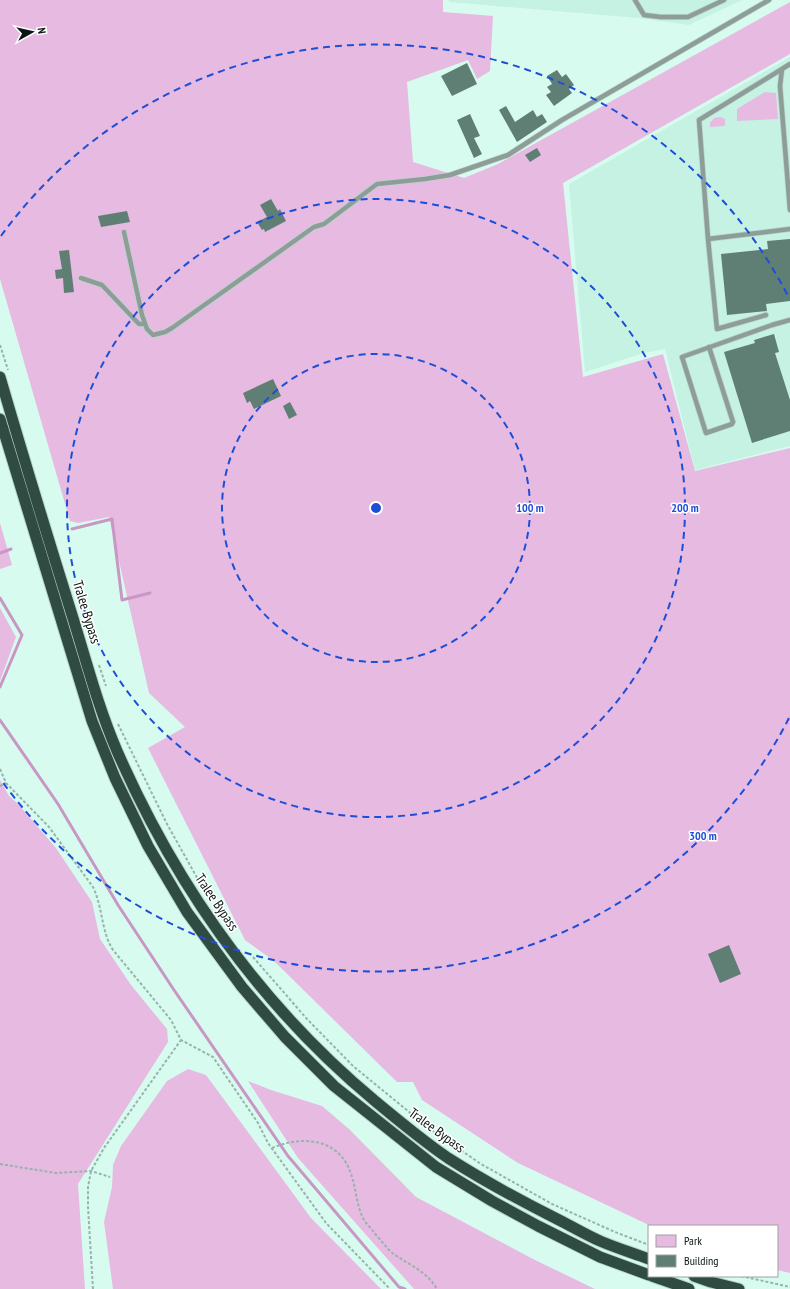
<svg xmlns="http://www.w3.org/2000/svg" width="790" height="1289" font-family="'PT Sans Narrow',sans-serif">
<rect width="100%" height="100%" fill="#d8fbf0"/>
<!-- built -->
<path fill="#c6f2e4" d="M449,0H742L689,25L638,18L449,2Z
M790,57V446L695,470L665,349L644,353L585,372L569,184Z"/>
<!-- green -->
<path fill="#e6bae1" d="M0,0H443V12L493,16L490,71L477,79L468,60L407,82L413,162L464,178L498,164L790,2V54L563,183L583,377L663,354L695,471L790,448V1273L777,1270V1226H651L518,1163L422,1100L413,1082H397L274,961L245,940L148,748L185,727L149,693L109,517L78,523L70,521L0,279Z
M765,92L776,93L778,119L737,121V109Z
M721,117L725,119V126L710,127V123L714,118Z
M0,523L12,565L0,569Z
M0,608L16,637L0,681Z
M0,780L9,796L18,804L56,848L92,902L100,939L131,985L167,1029L168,1042L78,1184L85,1289H0Z
M188,1069L206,1075L311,1218L381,1289H113L104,1222L112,1187L113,1165L121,1146L167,1081Z
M248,1081L271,1090L322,1106L349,1129L416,1197L535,1260L595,1289H414L298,1158Z"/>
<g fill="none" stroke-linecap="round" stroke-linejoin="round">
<!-- stream -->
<path stroke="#c997c3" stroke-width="3" d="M72,529L112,519L122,600L150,593
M0,553L11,549
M0,598L22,635L0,687
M0,720L58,804L118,905L174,990L288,1156L399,1287L405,1289"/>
</g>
<!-- building -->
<path fill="#5f7f75" d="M467,63L477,84L452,96L441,76Z
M557,70L562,77L566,74L574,85L569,89L572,93L554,106L546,95L551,92L547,87L552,84L547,76Z
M506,106L515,122L533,110L537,117L542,114L547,122L517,142L499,110Z
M470,114L480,136L474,138L482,154L474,158L457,120Z
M537,148L541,155L530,162L525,155Z
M271,199L278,211L280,209L286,221L265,232L264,229L262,230L257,222L267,217L260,205Z
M127,211L130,222L101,227L98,216Z
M790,239V301L766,304L767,311L727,315L721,254L768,249L767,241Z
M69,250L74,292L64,293L63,278L56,279L55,270L62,269L59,251Z
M774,334L779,352L775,353L790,400V431L752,443L724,352L755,343L754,340Z
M273,379L281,396L254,409L250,401L247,403L243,393Z
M290,402L297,415L289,419L283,406Z
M729,945L741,974L720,983L708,954Z"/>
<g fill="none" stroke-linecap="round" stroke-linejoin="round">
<!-- service casing -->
<g stroke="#b7d6cd" stroke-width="6">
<path id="service" d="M635,0L644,15L661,17H688L724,0
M790,64L782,69L780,86L790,210
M782,69L699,120L708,239L790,229
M124,232L142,315L147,329L153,335L165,332L172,328L314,227L324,224L377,184L425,179L450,175L508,155L562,120L769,0
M708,239L717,329L766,315
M81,278L102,285L139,324H145
M709,347L733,422L732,424L706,433L682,357L772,325L790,320"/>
</g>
<!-- trunk casing -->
<g stroke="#b7d6cd" stroke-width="13">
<path id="trunk" d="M0,377C23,456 47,535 72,615C86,660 98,707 117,751C177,888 261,1006 375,1101C399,1121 423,1141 448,1158C484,1181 521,1201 559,1220C573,1227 586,1235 600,1241C616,1248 633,1253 649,1259
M0,419L92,721L115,778L148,846L187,912L242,987L285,1037L334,1086L436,1167L492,1201L538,1226L600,1257L649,1275
M652,1276L689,1289
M694,1276L711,1282L739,1289"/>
</g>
<!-- path -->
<path stroke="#97b3ab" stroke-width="2" stroke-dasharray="3 2" stroke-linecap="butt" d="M0,345L8,370
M99,665L106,686
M118,724L167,824L200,883
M0,769L6,783L49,827L93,887C103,908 101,931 113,950L171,1020L181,1040L213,1057L258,1123L268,1143L326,1223L390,1289
M0,786L6,783
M253,957L307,1019L353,1066L430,1129L481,1164L552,1204L615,1232L649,1245
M272,1148C300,1136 337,1137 350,1171C356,1186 356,1204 363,1218C366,1224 372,1229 376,1235C381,1240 385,1246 390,1251C407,1265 424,1268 437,1289
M0,1164L56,1173L91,1171L110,1177
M741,1276L790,1287
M93,1289L88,1207V1187L91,1171L104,1148L181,1040"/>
<!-- service -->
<use href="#service" stroke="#8e9d98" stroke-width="4.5"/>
<!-- trunk -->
<use href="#trunk" stroke="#304b42" stroke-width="11"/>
</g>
<!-- distance rings -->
<g fill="none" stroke="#1d4ed8" stroke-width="2" stroke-dasharray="7 5">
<circle cx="376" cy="508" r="154"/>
<circle cx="376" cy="508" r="309"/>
<path d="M789 718A463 463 0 0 1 1 780M1 236A463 463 0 0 1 789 298"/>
</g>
<g text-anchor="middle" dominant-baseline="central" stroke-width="3" stroke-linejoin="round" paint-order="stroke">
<!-- street labels -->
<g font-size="14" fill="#0a1613" stroke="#fff">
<text transform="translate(87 612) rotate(73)">Tralee Bypass</text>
<text transform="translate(217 902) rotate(56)">Tralee Bypass</text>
<text transform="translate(437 1130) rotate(36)">Tralee Bypass</text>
</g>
</g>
<circle cx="376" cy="508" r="6" fill="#1d4ed8" stroke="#fff" stroke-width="2"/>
<g font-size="12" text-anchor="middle" font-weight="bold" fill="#1d4ed8" stroke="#fff" stroke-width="3" stroke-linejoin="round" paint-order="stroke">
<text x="530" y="512">100 m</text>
<text x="685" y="512">200 m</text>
<text x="703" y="840">300 m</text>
</g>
<!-- legend -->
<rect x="648" y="1225" width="130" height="52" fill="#ffffff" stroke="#9da2a1"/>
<rect x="656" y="1235" width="20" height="12" fill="#e6bae1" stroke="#9da2a1"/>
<text x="684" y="1245" font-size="12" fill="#0a1613">Park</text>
<rect x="656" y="1255" width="20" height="12" fill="#5f7f75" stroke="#9da2a1"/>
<text x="684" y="1265" font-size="12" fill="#0a1613">Building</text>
<!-- north arrow -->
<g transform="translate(32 32) rotate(82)" stroke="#ffffff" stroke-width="3" paint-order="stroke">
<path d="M0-3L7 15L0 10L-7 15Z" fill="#0a1613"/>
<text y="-6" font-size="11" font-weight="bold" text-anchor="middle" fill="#0a1613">N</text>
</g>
</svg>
